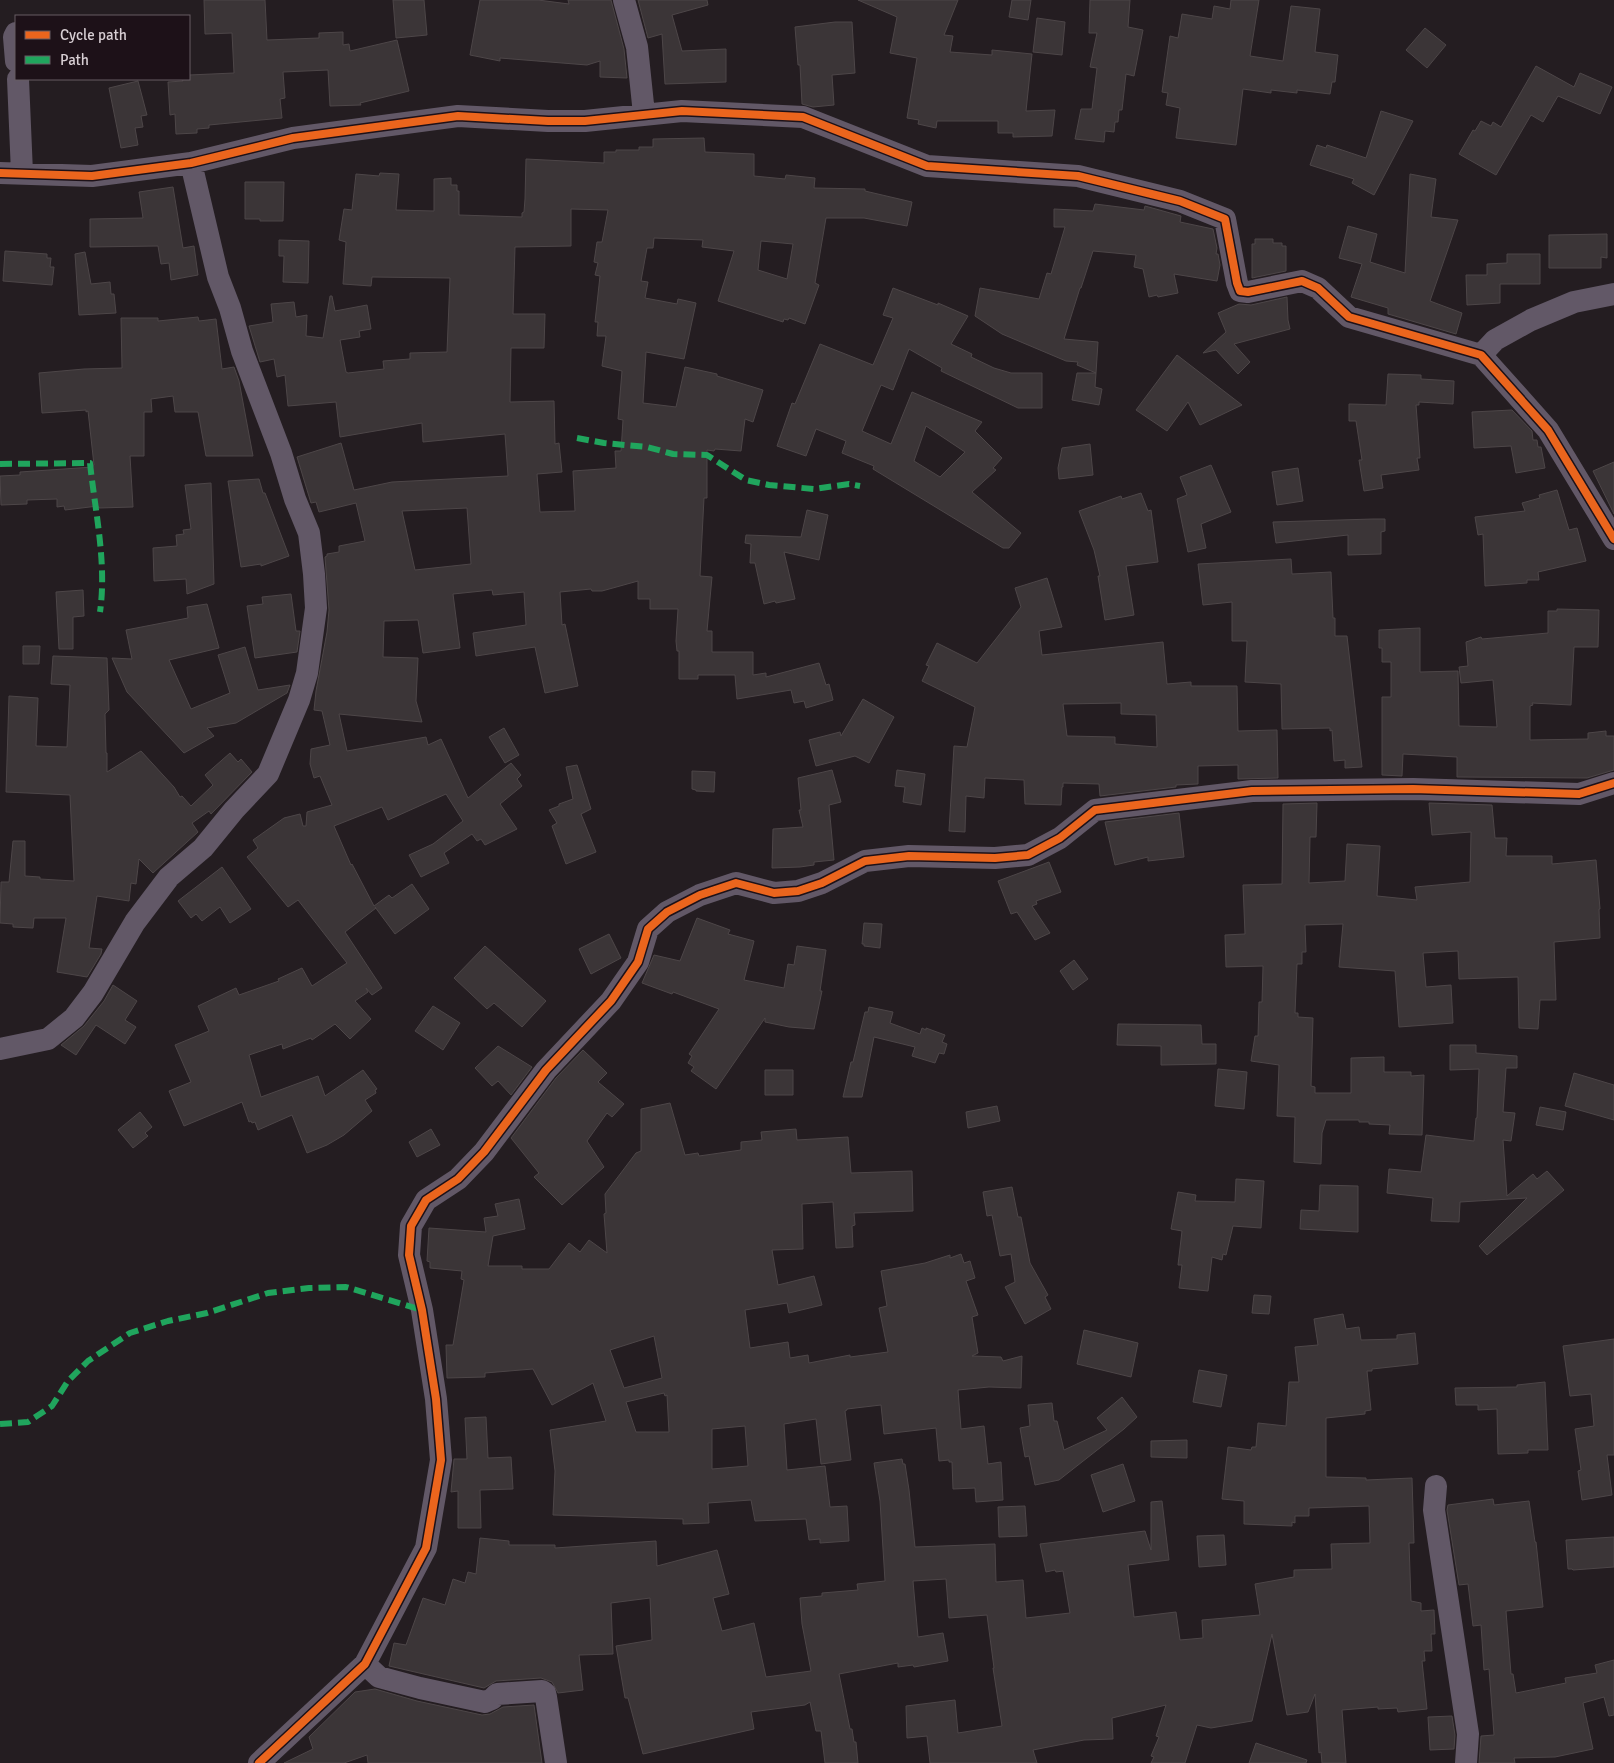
<svg xmlns="http://www.w3.org/2000/svg" width="1614" height="1763" font-family="Signika,sans-serif">
<rect width="100%" height="100%" fill="#241d21"/>
<!-- building -->
<path fill="#3b3537" stroke="#4d4648" fill-rule="evenodd" d="M204,0H265L267,40L319,38V33L343,32V45L349,44L350,51L397,40L409,91L360,103L361,105L330,106L328,70L283,72L285,98L280,99L282,118L209,125V128L197,129V133L176,134L175,114L170,115L168,82L183,81L182,79H189V75L234,73L232,33L205,34Z
M393,0H424L427,35L396,38Z
M480,0H538L569,4L568,0H611L624,49L627,78L600,77V61L587,65L500,58V61L470,55Z
M638,0H707L708,5L672,15L682,51L726,49V82L665,84L662,34L648,38Z
M858,0H958L944,35L953,36L950,52L992,55V50L1032,54L1026,111L1055,110L1052,136L1013,137V133H998V121H937L936,128L918,124L919,120L907,118L917,58L890,53L897,17Z
M1012,0H1031L1028,20L1009,17Z
M1090,0H1130L1128,27L1143,30L1134,76L1126,74L1122,110H1119L1118,122H1115L1114,132L1105,131L1104,142L1075,139L1081,109H1092L1097,68L1090,67L1097,33H1089Z
M1231,0H1259L1250,56L1283,61L1291,6L1320,9L1315,52L1338,55L1335,82H1332L1330,94L1297,90V93L1271,90V93L1243,89L1236,145L1176,138L1180,108L1166,105L1168,93L1162,92L1170,36L1178,38L1182,14L1212,19L1214,6L1230,9Z
M1037,18L1065,22L1062,55L1033,52Z
M835,22H852L855,73L832,75L834,105L813,107L802,104L800,65H798L795,27Z
M1425,28L1446,45L1427,68L1406,50Z
M1536,66L1574,87L1580,73L1612,87L1600,114L1558,96L1543,122L1531,115L1496,175L1459,154L1473,130L1475,131L1481,121L1491,126L1493,122L1501,127Z
M138,81L147,115L141,116L143,127L135,128L138,145L121,148L109,88Z
M1381,111L1413,121L1374,195L1352,183L1354,179L1310,165L1317,145L1326,148L1327,145L1366,158Z
M704,138L705,152L754,154V176L785,179L786,175L815,178L814,188L865,189V191L912,202L907,226L864,218H826L815,283L819,285L805,324L789,318L788,320L784,319L783,322L718,301L734,251L702,247L703,240L654,238L653,248H647L641,281L648,282L645,298L677,304L678,299L696,303L684,359L646,352L643,403L676,407L685,367L717,374V376L763,390L753,422L745,419L741,451L715,449L714,451L707,450V498H704L700,576L712,577L707,631H712V652H753V675L766,673V677L819,663L826,685L829,684L833,700L806,708L804,701L794,703L791,690L737,699L735,675H698V679H679V651H677L676,641L678,609H650V599H638V581L602,591H592L591,589L560,592L562,625L565,624L578,686L545,693L535,647L476,656L473,633L526,625L524,592L493,595L492,590L453,594L460,648L423,653L418,620L384,621L383,657L418,658L416,701L422,722L339,714L347,751L426,737L428,745L441,739L468,798L511,763L521,775L517,779L522,786L500,804L517,829L485,845L481,839L477,841L472,834L444,853L449,863L421,877L409,855L433,844L463,821L446,794L388,820L382,807L334,826L351,865L352,864L374,906L389,895L392,898L412,884L429,909L395,934L375,907L376,908L345,932L382,988L372,995L366,988L368,992L355,1001L371,1019L350,1039L335,1024L312,1040L311,1038L283,1049L282,1044L249,1055L261,1097L318,1076L325,1096L363,1070L377,1089L375,1090L376,1093L365,1100L372,1111L344,1135L327,1145L307,1153L292,1115L258,1130L255,1122L252,1123L251,1121L249,1122L242,1102L184,1126L169,1091L191,1082L175,1045L209,1031L198,1006L236,988L239,995L279,981L278,979L302,968L312,986L347,963L298,900L288,907L247,857L258,848L253,840L284,818L300,814L303,826H306L307,812L332,805L320,776L314,778L310,764L311,749L330,745L322,711L314,710L316,691L327,632L329,610L325,557L327,556V554L339,552V546L365,541L356,503L319,512L316,502L311,503L297,457L341,443L354,490L392,482L508,476L505,434L423,442L422,423L340,437L336,402L288,406L285,375L277,377L274,359L260,362L249,326L273,322L271,304L294,302L296,317L307,315L306,336L323,338L330,296H332L335,311L367,305L371,329L359,331L360,337L340,340L346,372L348,373L384,369L383,361L410,359V353L447,352L450,278L372,277L371,286L343,284L346,242L339,240L344,209L352,210L356,174L379,176L380,173L399,174L396,210L434,211V179L451,178V185H457V191H459V215L522,217V213L524,212L525,199L526,159L604,163V152H616V150H639V147H653V139ZM571,209L608,210L602,242H597L594,262L598,263L595,275L600,276L595,322H598L597,336H606L602,366L622,371L618,419L623,420L621,451H615L616,468L573,471L575,511L540,512L537,474L562,472L559,443L555,444L554,401L510,402L511,348H544L545,314H513L515,247L571,246ZM761,241L793,244L787,279L758,270ZM467,508L471,564L415,570L402,511Z
M1410,174L1436,179L1431,217L1458,220L1430,301L1462,313L1456,334L1388,314V308L1351,297L1362,264L1339,258L1348,226L1377,234L1370,262L1405,273Z
M245,182H284L283,221H260V219H245Z
M173,187L183,248L194,246L198,275L171,280L169,263L161,264L158,246L90,247V219L143,218L139,192Z
M1095,204L1144,210L1145,206L1181,216L1180,222L1213,229L1217,248L1216,254H1218L1220,265L1217,281L1174,274L1178,293L1158,297L1157,295L1149,297L1143,269L1134,267L1136,255L1093,251L1081,288H1080L1064,339L1098,342L1096,373L1077,365L1078,362L1066,361L1002,334L975,316L980,288L1039,299L1047,273L1051,274L1065,227H1054V209L1093,211Z
M1607,234V258L1601,257V268H1549V235Z
M1255,239H1273V243H1282V246H1286V271L1252,278V244H1255Z
M279,240L309,241L308,283L283,282L284,256H279Z
M5,251L47,254V258H51L50,267H54L52,285L3,281Z
M85,252L91,284L110,282L111,294H114L116,313L79,315L75,254Z
M1507,254H1540V284H1500V303L1467,305L1466,275H1487V264L1507,263Z
M893,288L938,305V303L968,316L951,344L972,354L971,357L994,368L1011,373H1042V408H1018L941,371L942,368L909,349L893,390L881,385L862,431L891,444L912,392L982,422L975,431L1002,458L993,468L996,470L972,492L1021,533L1009,548H1003L873,469L874,466L842,453L846,441L816,429L806,456L777,446L792,403L795,404L820,344L873,365L893,318L883,315ZM926,426L965,452L940,477L914,461Z
M1287,297L1288,320L1290,329L1234,344L1250,362L1238,374L1216,350L1203,353L1226,332L1218,313L1239,304L1251,305Z
M198,317L199,321L216,319L222,369L234,367L239,381L253,456H206L198,412H175L173,396L151,399L152,412H144V456H130L133,507L99,508L98,506L65,510L64,506L57,507V499L27,500V504L1,505L0,476L20,475V472L93,467V465H94L88,411L86,412V410L42,413L39,373L84,369L122,368L121,318H158V321Z
M1177,355L1242,405L1200,425L1188,402L1167,431L1136,410Z
M1077,373H1096L1095,387L1102,389L1099,405L1072,400Z
M1388,374L1421,375V379L1454,381L1453,404L1419,402V405H1416L1420,458H1417L1419,470L1381,475L1383,488L1364,491L1359,460H1362L1356,421H1349V404L1386,405Z
M1512,410L1532,431L1533,440H1537L1538,447H1541L1545,468L1516,473L1511,446L1474,448L1472,412Z
M1090,444L1093,475L1059,479L1058,468L1062,448Z
M1614,462V514L1593,471Z
M1211,465L1231,512L1201,524L1206,548L1188,552L1177,499L1187,495L1180,477Z
M1298,468L1303,501L1277,505L1272,472Z
M259,479L263,493H265L289,556L261,566V564L241,567L228,481Z
M211,483L214,584L187,594L186,579L154,581L153,548L177,546L176,535L184,534L183,530L191,529L185,485Z
M1557,490L1569,530L1577,528L1586,561L1538,572L1539,580H1527V583L1485,586L1483,534L1478,535L1475,517L1525,511L1522,503L1540,498L1539,495Z
M1141,493L1148,511L1151,510L1158,562L1126,566L1134,615L1105,620L1098,576H1100L1094,550L1079,511L1121,496L1122,499Z
M807,510L828,515L819,560L784,552L795,599L776,603L775,601L764,604L755,563H750L751,544L745,543L746,535L801,537Z
M1373,519H1385V531L1381,532V554L1348,555V535L1276,543L1273,522Z
M1291,559L1292,574L1331,572L1333,618H1335V636H1347L1362,767L1345,768V760L1334,761L1332,730L1330,731V728L1282,729L1281,684L1245,682L1247,641H1232V602L1203,605L1198,564Z
M1047,578L1062,627L1039,631L1042,655L1163,642L1167,684L1191,682V686H1237L1238,731L1277,730L1278,778L1238,779V765L1198,766V784L1176,785V787L1100,796L1099,784L1063,783V787H1062L1061,805L1025,804L1024,780L985,778L984,798L966,796L965,832L949,831L954,746L967,747L975,707L922,681L929,666L926,665L937,643L977,663L1021,607L1015,588ZM1121,703V714L1156,715L1157,747L1115,744V737L1067,736L1063,704Z
M83,590L84,616L73,617V649H59L56,592Z
M291,594L296,631H300L297,652L255,658L247,606L263,604L262,597Z
M207,604L219,648L169,660L191,709L230,693L218,655L245,647L258,690L290,685L287,693L236,723L207,728L214,736L184,753L127,692L112,658L132,659L126,630L188,618L187,607Z
M1557,609L1599,610L1598,647H1574L1571,705L1532,703L1533,705L1530,706V740L1588,739V733L1606,731V736H1614V770L1587,778L1457,777V757L1403,754L1402,776L1382,775V697H1391V662H1382V648H1379V630L1420,628V672L1458,671L1459,726L1497,727L1493,680L1461,683L1459,667L1468,666L1466,642L1481,637L1482,639L1548,633V611H1557Z
M23,646H40L39,664H23Z
M53,656L107,658L109,710L105,714L106,753H107V772L141,751L174,787L180,797L182,796L191,806L213,785L205,775L230,753L238,762L241,759L252,772L211,814L209,811L192,823L198,832L153,873L139,859L136,884L131,883L129,901L97,896L89,948L102,949L101,954L87,977L57,972L66,918H34L33,928L13,927V924L0,923L1,882H9L13,841H25V876L40,877V879L74,881L70,795L6,792L9,696L38,698L36,746L67,747L70,685L51,684Z
M863,699L894,717L869,763L855,756L816,766L809,740L840,732L841,736Z
M504,728L519,755L505,763L489,737Z
M577,765L591,809L581,814L596,852L566,864L552,826L557,823L549,810L559,806V804L573,799L566,767Z
M832,770L841,802L829,805L834,860L814,862V865L800,867L772,868L773,829L803,827L799,810H801L798,778Z
M897,770L925,774L921,805L903,802L905,787L895,786Z
M692,771L715,772L714,792L696,791V790L692,789Z
M1317,803L1316,837H1310L1309,883L1345,881L1347,844L1380,846L1377,896L1417,900L1415,887L1470,882L1471,832L1432,835L1429,803L1492,805L1495,838H1507L1506,856H1552V864L1596,860L1600,909H1599L1600,938L1554,942L1556,1000H1540L1538,1029L1519,1028L1518,977L1459,979L1458,951L1423,953L1426,987L1451,985L1453,1023L1399,1027L1395,971L1339,967L1343,924L1305,925L1306,952H1302V964H1297L1295,1013H1298V1017L1313,1018L1311,1086L1315,1087V1093H1351V1058L1384,1057V1072H1411V1076L1424,1075L1422,1135L1389,1134L1390,1125L1369,1124V1122H1359V1120H1326L1322,1133L1321,1164L1294,1162L1295,1117L1277,1116L1279,1065L1251,1061L1255,1036H1258L1259,1002H1262L1263,966L1226,967L1225,935L1245,934L1243,885L1282,884L1283,804Z
M1179,813L1184,857L1148,861V857L1115,865L1105,822Z
M1049,862L1061,892L1036,901L1037,904L1032,906L1050,933L1035,940L1017,912L1011,914L998,881Z
M222,867L251,909L230,923L220,907L202,921L196,914L191,918L178,901Z
M697,918L730,930L728,934L754,941L744,980L784,988L788,964L794,965L797,946L826,950L820,991H822L814,1029L789,1027L765,1022V1018L716,1089L691,1071L694,1067L688,1063L692,1056L689,1054L719,1009L673,992L672,994L642,983L654,955L680,961Z
M864,923L882,924L880,948L864,946V944H862Z
M609,934L621,958L591,974L579,949Z
M485,946L546,1001L522,1027L494,1003L487,1009L454,978Z
M1074,960L1088,979L1073,990L1060,971Z
M113,985L137,1001L125,1020L136,1027L125,1044L96,1025L76,1055L61,1045L84,1026L104,1001Z
M433,1006L460,1023L443,1050L415,1031Z
M869,1007L893,1012L890,1023L920,1034L922,1028L926,1030V1028L945,1035L942,1042L947,1044L944,1054L939,1053L935,1063L912,1056L915,1047L874,1037L862,1097H843L851,1062H853L865,1012H868Z
M1118,1024L1201,1025L1202,1044H1216V1064L1161,1065V1046L1117,1045Z
M1450,1045H1476V1053L1517,1056V1068H1506L1503,1112L1515,1113L1511,1141L1503,1140L1507,1196L1533,1174L1537,1179L1547,1171L1564,1190L1487,1255L1479,1246L1527,1198L1460,1202L1459,1222L1431,1221L1433,1198L1387,1193L1389,1169L1421,1172L1426,1135L1474,1141L1476,1118H1477L1479,1069L1450,1070Z
M498,1046L532,1067L511,1095L498,1081L492,1086L475,1068Z
M583,1050L607,1073L598,1082L624,1104L612,1117L607,1113L587,1141L604,1167L562,1205L534,1177L539,1173L511,1138L556,1078Z
M1218,1069L1247,1072L1244,1109L1215,1106Z
M765,1070H793V1095H765Z
M1574,1073L1614,1085V1120L1565,1106Z
M670,1103L685,1155L698,1153L699,1156L741,1150V1142L762,1140L761,1132L796,1129L797,1140L848,1137L851,1173L912,1171L913,1211L854,1213L855,1225L852,1226L853,1247L836,1248L833,1202L802,1204L803,1249L772,1250L778,1285L814,1276L822,1305L789,1313L787,1303L745,1310L750,1348L788,1342L790,1358L808,1355L809,1363L850,1355V1357L888,1352L879,1308L887,1306L881,1271L925,1263L950,1255V1258L961,1254L964,1263L970,1261L975,1278L966,1281L978,1315L972,1317L978,1353L972,1356L1001,1357L1003,1361L1022,1356L1021,1388L989,1387L958,1390L961,1429L984,1426L988,1464L1001,1462L1003,1500L976,1502L975,1488L953,1489L952,1462H949V1460L939,1461L936,1428L884,1434L881,1405L847,1409V1410L845,1411L851,1460L821,1464L816,1419L784,1424L787,1470L825,1466L830,1507L847,1506L849,1541L820,1543V1539L809,1540L806,1519L755,1521L751,1500L708,1503L709,1523L683,1524V1519L553,1515L555,1471L550,1430L606,1421L593,1383L552,1405L533,1369L485,1373V1377L447,1378L446,1345H453L464,1280L461,1279L462,1271L430,1268V1262L427,1261L429,1228L486,1232L484,1218L498,1216L495,1204L519,1199L525,1229L493,1236L488,1266H522V1269H549L569,1243L580,1252L589,1240L607,1253L604,1214L606,1213L605,1194L636,1153L641,1151V1109ZM654,1336L662,1378L624,1388L610,1350ZM664,1393L665,1396L667,1395L669,1432H636L626,1402ZM745,1426L748,1466L712,1469V1429Z
M997,1106L1000,1121L968,1128L966,1112Z
M1540,1107L1566,1112L1563,1130L1536,1125Z
M140,1112L152,1127L145,1133L148,1136L133,1148L118,1130Z
M431,1129L440,1145L417,1157L409,1142Z
M1236,1179L1264,1181L1261,1228L1233,1226L1226,1255L1223,1254L1222,1260L1212,1257L1208,1291L1179,1288L1182,1265H1178L1182,1231L1171,1229L1178,1192L1196,1195L1195,1201L1235,1202Z
M1320,1185L1358,1186V1232L1300,1229L1301,1210L1319,1211Z
M1012,1187L1018,1217H1021L1030,1263L1048,1295L1045,1297L1051,1309L1025,1324L1005,1287L1015,1282L1011,1254L1000,1256L992,1215L987,1216L983,1192Z
M1254,1295L1271,1296L1269,1314L1252,1313Z
M1343,1314L1346,1329L1359,1327L1361,1340L1397,1339V1335L1415,1333L1418,1364L1372,1369V1371H1367L1371,1410L1365,1411V1414L1326,1418V1477L1366,1478V1480L1412,1478L1414,1543H1409L1411,1601L1421,1603V1611L1434,1610L1435,1634H1431L1432,1651H1424L1425,1661H1422L1427,1709L1398,1712L1397,1708L1378,1709V1707L1342,1710L1346,1763H1322L1321,1752L1319,1753L1315,1694L1308,1712L1287,1715L1272,1634L1252,1721L1211,1728L1197,1725L1185,1763H1151L1154,1757L1151,1756L1159,1737L1156,1736L1166,1705L1112,1718L1113,1739L1084,1740L1033,1750L1037,1763H930L927,1736L907,1738L906,1706L955,1700L958,1733L1002,1726L993,1668H994L987,1615L949,1618L946,1579L913,1581L918,1637L943,1633L948,1661L914,1667L913,1665L898,1667V1663L839,1674L850,1729H852L854,1742H856L858,1763H825L821,1731H816L810,1702L805,1705L751,1712L754,1729L643,1754L628,1698H625L616,1646L652,1640L650,1598L611,1603L613,1654L579,1655L583,1690L558,1693L552,1682L541,1678L496,1681L484,1688L389,1666L394,1643L406,1645L423,1598L445,1605L453,1579L465,1583L468,1572L476,1574L480,1538L509,1541V1545H555V1548L656,1541L657,1566L717,1550L729,1594L713,1598L722,1631L754,1623L766,1677L811,1671L802,1624L800,1598L822,1596V1593L858,1590L857,1584L885,1581L880,1501L874,1463L902,1459L903,1464H905L909,1490L915,1547L995,1544L996,1582L1023,1580L1026,1618L1070,1613L1063,1571L1056,1572L1055,1570L1046,1572L1040,1544L1145,1531L1151,1550V1502L1162,1501L1169,1560L1128,1565L1134,1617L1176,1612L1180,1640L1203,1638L1202,1620L1260,1615L1255,1584L1294,1577V1570L1332,1569L1331,1544L1370,1543L1369,1506L1309,1508V1516H1295V1523L1292,1522V1526L1244,1524V1501L1222,1499L1228,1447L1251,1450L1252,1447H1256L1258,1423L1286,1426L1289,1382H1299L1295,1347L1318,1345L1314,1319Z
M1084,1330L1138,1343L1131,1377L1077,1364Z
M1614,1339V1455H1607L1612,1495L1582,1500L1578,1471L1581,1470L1575,1429L1594,1426L1591,1394L1570,1396L1563,1346Z
M1199,1370L1227,1375L1221,1407L1193,1402Z
M1545,1382L1548,1450H1528V1453L1498,1454L1497,1409L1478,1410V1405H1456L1455,1388L1517,1387V1385Z
M1122,1397L1137,1417L1124,1429L1059,1480L1035,1485L1029,1456L1025,1457L1020,1428L1030,1426L1028,1405L1052,1403L1054,1421H1057L1064,1450L1107,1430L1097,1418Z
M486,1417L488,1458L511,1457L513,1489L480,1490L481,1528H458V1491L451,1492L454,1459H467L465,1418Z
M1187,1440V1458L1151,1457V1441Z
M1123,1464L1135,1501L1103,1512L1091,1475Z
M1493,1499L1494,1505L1529,1501L1535,1542H1536L1543,1607L1506,1611L1511,1674H1513L1516,1693L1566,1683L1565,1678L1597,1673L1595,1665L1614,1660V1715L1609,1716L1604,1697L1583,1703L1593,1749L1555,1757L1514,1758L1515,1763H1479L1481,1736L1494,1735L1489,1669L1484,1670L1481,1625L1473,1626L1468,1584L1459,1585L1447,1510L1448,1505Z
M1025,1506L1027,1536L999,1537L998,1507Z
M1224,1535L1226,1565L1199,1567L1197,1536Z
M1614,1537V1567L1573,1570L1572,1569H1568L1566,1540Z
M375,1689L417,1701L482,1715L490,1714L503,1707L534,1705L542,1763H368L367,1755L344,1763H284L313,1749L309,1737L355,1692Z
M1452,1716L1455,1735L1454,1749L1430,1750L1428,1717Z
M1256,1743L1307,1760L1306,1763H1249Z"/>
<g fill="none" stroke-linecap="round" stroke-linejoin="round">
<!-- minor -->
<path stroke="#625867" stroke-width="22" d="M624,0L637,47L644,114
M16,33L14,37L16,61
M18,79L22,173
M0,173L92,176L191,163L293,138L458,116L548,121H585L682,111L803,117L927,166L1078,176L1180,201L1225,219L1237,283L1240,291L1248,292L1302,281L1318,288L1349,317L1481,355L1548,430L1614,539
M1481,355L1495,340L1531,320L1574,302L1614,294
M0,1049L48,1039L74,1018L93,993L135,922L169,877L203,848L234,810L268,774L299,700L307,673L316,608L314,574L309,533L295,499L281,453L242,351L230,308L218,277L191,163
M1436,1486L1434,1510L1468,1734L1466,1763
M365,1664L379,1677L420,1688L485,1702L492,1699L497,1694L542,1691L545,1693L546,1697L556,1763
M259,1763L365,1664L426,1548L441,1460L436,1399L422,1310L409,1255L411,1226L426,1200L458,1179L484,1152L546,1070L611,1001L638,962L648,929L667,912L700,895L736,883L774,893L798,891L822,883L865,861L909,856L995,858L1028,855L1060,838L1095,810L1252,791L1413,789L1579,794L1614,783"/>
<!-- quiet -->
<path stroke="#20a55d" stroke-width="6" stroke-dasharray="12 6" stroke-linecap="butt" d="M577,438L604,443L647,447L673,454L707,455L746,480L769,485L814,489L849,484L860,486
M0,464L90,463C95,511 107,563 100,612
M0,1424L28,1422L52,1406L68,1381L88,1361L130,1333L168,1321L207,1313L268,1293L309,1288L346,1287L422,1310"/>
<!-- cycleway casing -->
<g stroke="#1d1118" stroke-width="11">
<path id="cycleway" d="M0,173L92,176L191,163L293,138L458,116L548,121H585L682,111L803,117L927,166L1078,176L1180,201L1225,219L1237,283L1240,291L1248,292L1302,281L1318,288L1349,317L1481,355L1548,430L1614,539
M259,1763L365,1664L426,1548L441,1460L436,1399L422,1310L409,1255L411,1226L426,1200L458,1179L484,1152L546,1070L611,1001L638,962L648,929L667,912L700,895L736,883L774,893L798,891L822,883L865,861L909,856L995,858L1028,855L1060,838L1095,810L1252,791L1413,789L1579,794L1614,783"/>
</g>
<!-- cycleway -->
<use href="#cycleway" stroke="#eb651d" stroke-width="8"/>
</g>
<!-- legend -->
<rect x="15" y="15" width="175" height="65" fill="#1d1118" stroke="#675d63"/>
<rect x="25" y="31" width="25" height="8" fill="#eb651d" stroke="#675d63"/>
<text x="60" y="40" font-size="15" fill="#d7ced3">Cycle path</text>
<rect x="25" y="56" width="25" height="8" fill="#20a55d" stroke="#675d63"/>
<text x="60" y="65" font-size="15" fill="#d7ced3">Path</text>
</svg>
